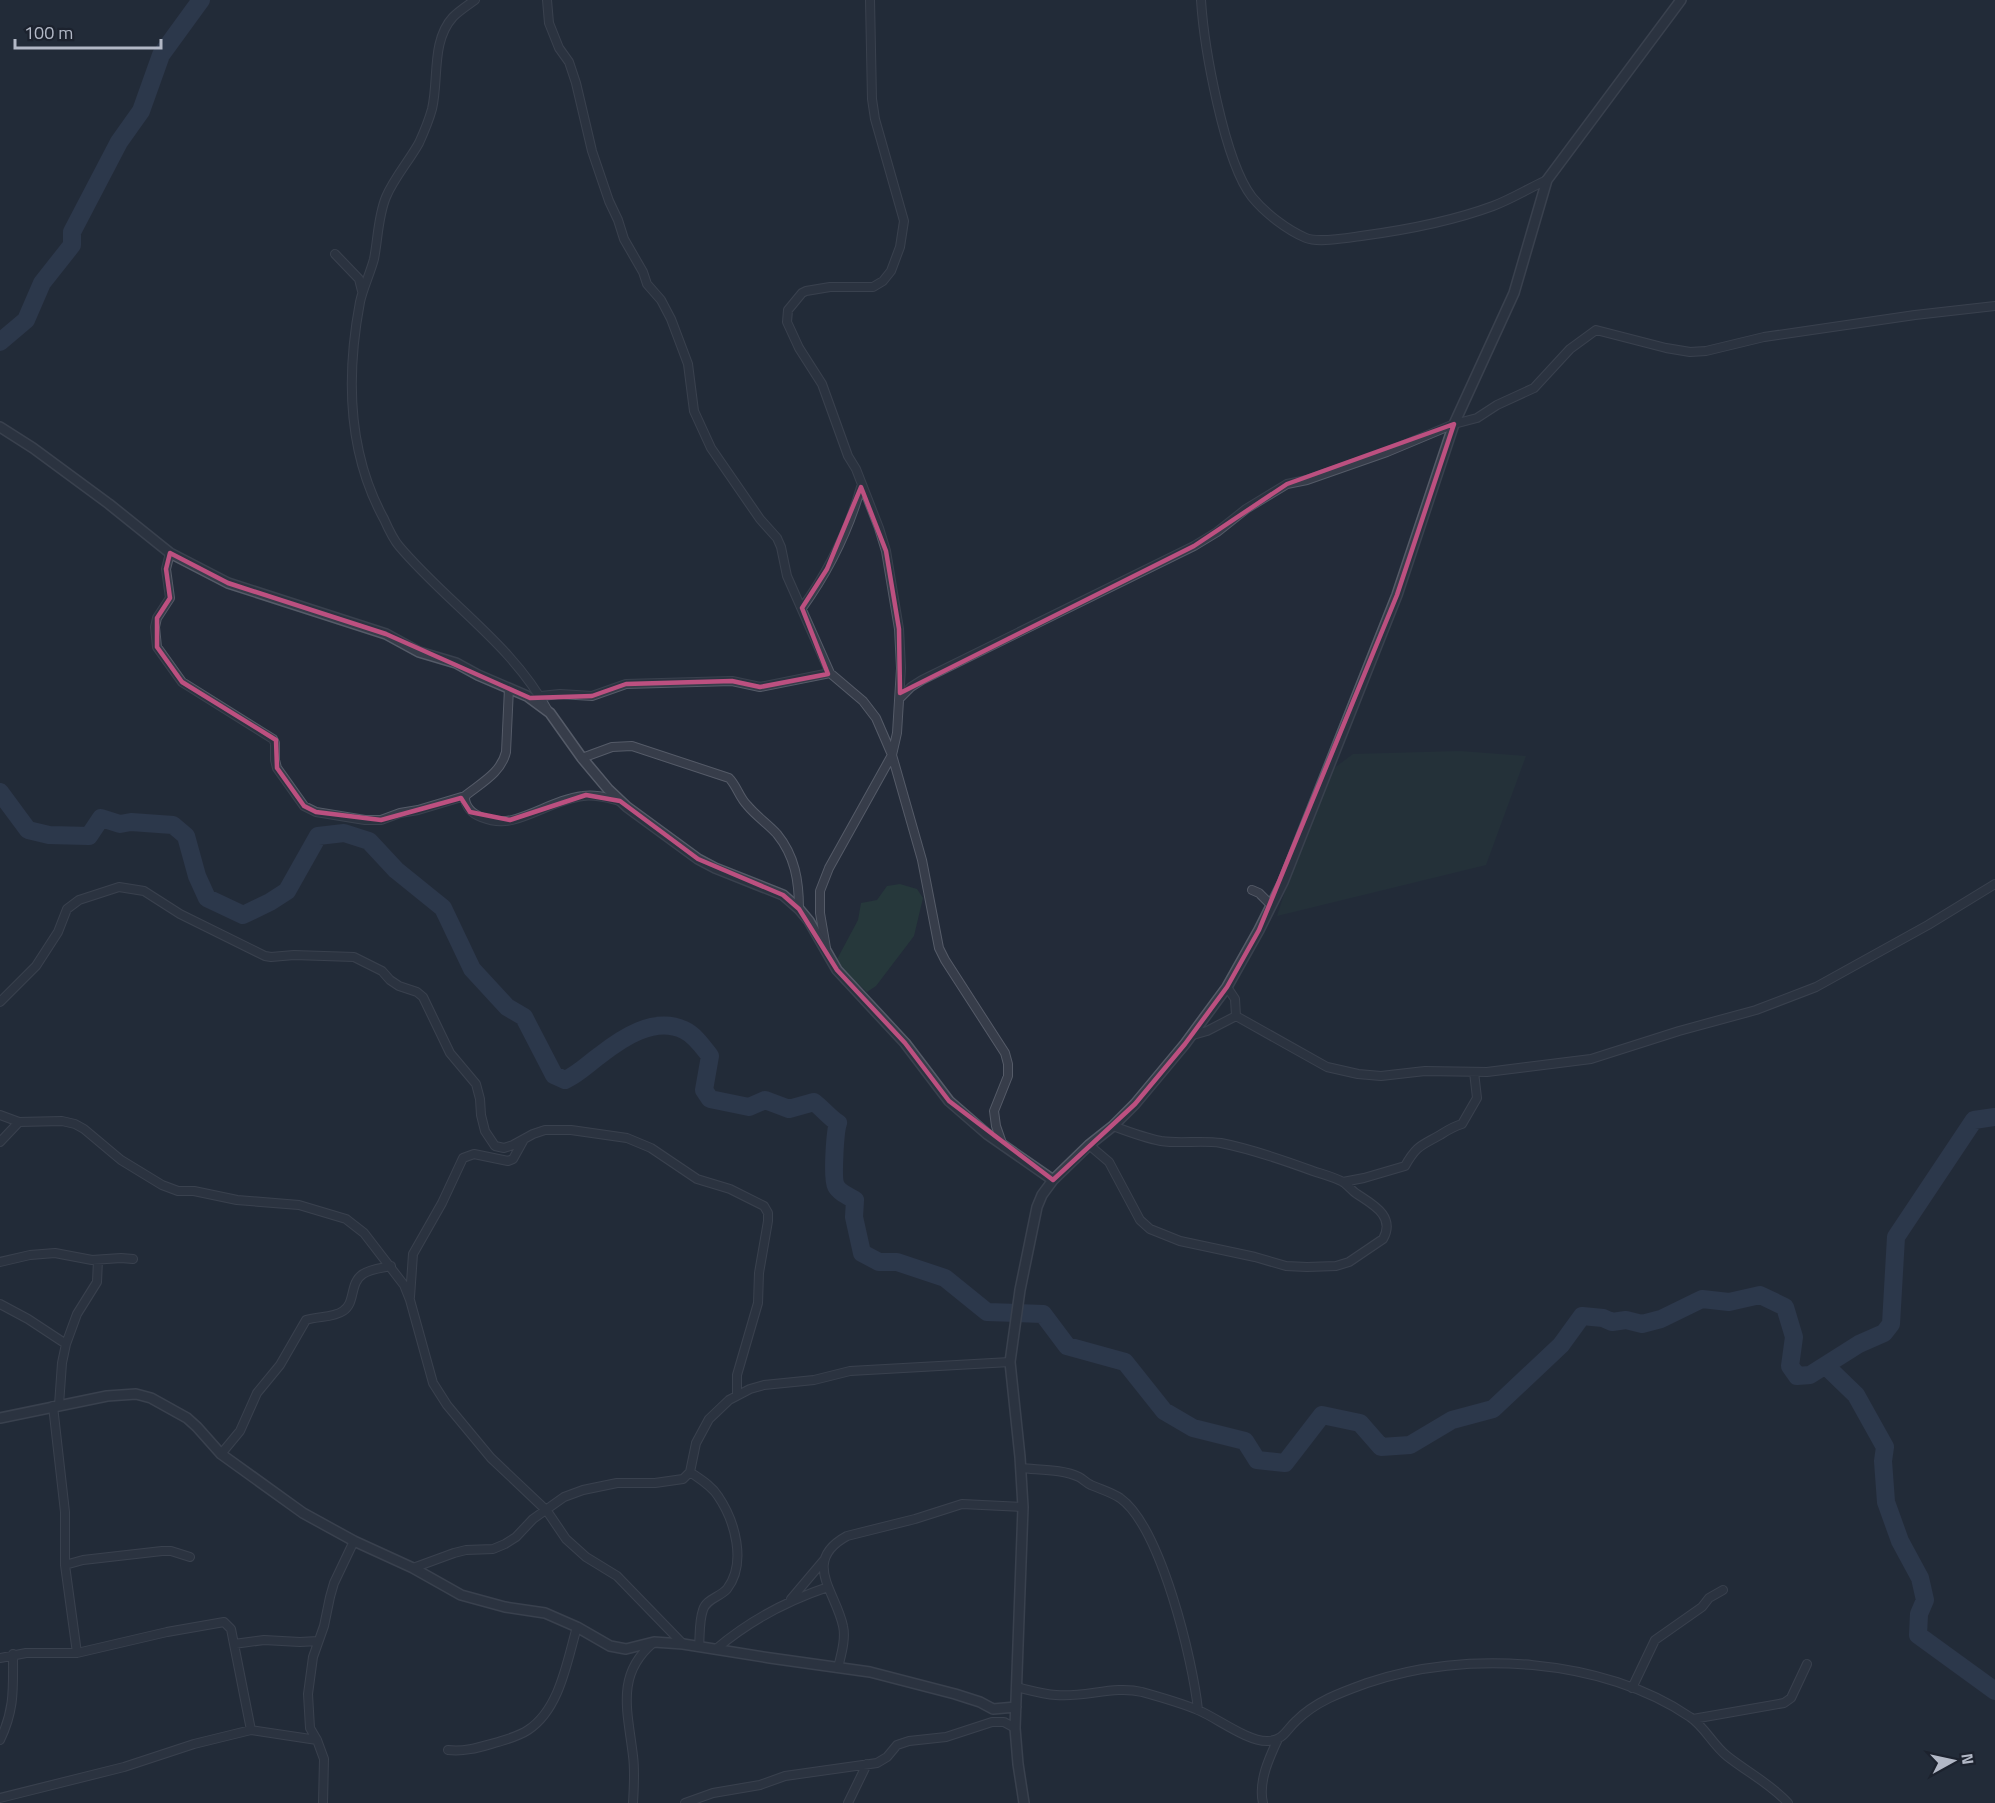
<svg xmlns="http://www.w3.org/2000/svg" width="1995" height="1803" font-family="'Titillium Web',sans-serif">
<rect width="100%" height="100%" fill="#232b39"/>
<!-- green -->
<path fill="#26383b" d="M1460,751L1526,756L1486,865L1277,916L1288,882L1333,769L1353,754Z
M900,884L917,889L923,898L914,936L876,986L867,992L835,963L858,920L861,903L877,900L887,886Z"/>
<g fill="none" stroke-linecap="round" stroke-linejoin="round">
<!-- river -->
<path stroke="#394762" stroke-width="18" d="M0,342L26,320L42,283L72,245V232L119,142L141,111L161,55L201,0
M0,792L28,830L49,835L89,836L101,818L120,824L131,822L173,825L186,836L197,876L207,898L243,915L270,902L287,891L318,836L344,833L369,841L396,870L443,908L472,969L507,1007L524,1017L554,1075L565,1080C578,1074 588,1064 599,1056C622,1038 654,1016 684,1030C695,1035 703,1047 710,1056L704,1090L710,1099L749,1107L765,1100L789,1109L814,1102C823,1109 829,1117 838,1123C835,1132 832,1179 836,1186C839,1192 848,1196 855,1200L854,1217L862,1253L879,1262H897L945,1278L987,1312L1043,1314L1067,1346L1125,1362L1164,1411L1193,1428L1245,1441L1257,1460L1285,1463L1322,1415L1360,1423L1381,1447L1410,1445L1452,1420L1493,1409L1561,1345L1582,1316L1603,1318L1612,1322L1626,1320L1642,1324L1661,1319L1702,1299L1729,1302L1760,1295L1785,1307L1794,1337L1790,1366L1797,1376L1810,1375L1859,1344L1884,1333L1891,1324L1896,1237L1974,1120L1995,1117
M1826,1366L1856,1395L1885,1447L1883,1461L1886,1502L1900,1541L1920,1578L1925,1600L1919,1614L1918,1635L1995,1691"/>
<!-- minor casing -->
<g stroke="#555b68" stroke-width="10">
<path id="minor" d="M475,0C468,5 459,11 453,17C431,41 439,80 432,109C429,120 424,132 419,143C409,161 394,178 386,197C378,216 378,239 374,259C370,274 363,288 360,302C346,376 347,452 384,519C388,528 393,539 399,546C447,603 513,645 548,711
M547,0L549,23L559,48L569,62L576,83L592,151L609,201L618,220L624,239L643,272L647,284L661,300L671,319L688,364L694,411L711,448L760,519L777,538L781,547L787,576L830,673L863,701L876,718L892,755L829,868L820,891V913L826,948
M870,0L872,99L875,119L904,221L900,247L891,271L883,281L873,287H830L806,291L802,293L788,310L787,322L799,348L822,384L848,456L856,469L879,528L886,551L899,629L901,668L897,733L892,755L922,860L939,948L945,960L1005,1053L1008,1064V1076L994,1111L996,1126L1003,1146
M1201,0C1204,47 1224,161 1252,197C1265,213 1287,230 1306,238C1318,243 1347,238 1361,236C1406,230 1450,222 1493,206C1512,199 1529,188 1547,180
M335,254L359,279L362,291
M170,553L166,569L170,598L157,618L155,627L157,647L182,682L273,739L275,743V760L277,768L304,806L316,812L365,820H381L400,813L418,810L465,796
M802,608C828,572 849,529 861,487
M509,688L506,752C501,773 481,783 465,796C464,817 495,824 512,820C536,814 558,799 583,796C595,794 608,798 620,801
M541,696L560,694L592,696L626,684L732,681L760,687L830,673
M900,698L911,687L922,680L1194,546L1217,532L1246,509L1287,484L1307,480L1387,452L1454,424L1477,418L1497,405L1534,388L1570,349L1596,330L1666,348L1690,352L1706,351L1764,337L1915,315L1995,306
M582,758L612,747L632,746L729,778C737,786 739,797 747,805C756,816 768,824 777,834C795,856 799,881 799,909
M1252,890L1259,893L1271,905
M1227,987L1235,999L1236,1016L1327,1067L1358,1074L1381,1076L1425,1071L1487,1072L1591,1059L1679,1031L1756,1010L1816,987L1928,925L1995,884
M0,1002L36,966L58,932L67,909L79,900L119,887L144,891L180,914L265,956L271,957L294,955L354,957L382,971L390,980L399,986L417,992L423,997L450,1053L476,1084L480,1099L481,1115L485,1131L495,1146L504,1148L513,1145L533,1134L545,1130H571L627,1138L651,1148L697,1179L730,1189L764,1206L768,1213V1221L759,1273L758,1303L737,1375V1394
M1193,1035L1207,1031L1236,1016
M0,1115L19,1122L62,1121L75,1124L84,1129L121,1160L162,1185L178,1191H194L237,1200L299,1205L346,1219L364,1233L404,1285L410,1300L433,1383L447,1405L491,1458L547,1511L566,1539L586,1557L617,1576L683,1644
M0,1142L19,1122
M1089,1145L1109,1162L1140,1220L1150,1229L1180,1241L1255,1257L1286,1266L1307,1267L1336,1266L1349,1262L1383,1239C1396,1216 1372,1204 1357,1194C1352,1191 1348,1185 1343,1182C1334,1177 1322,1174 1313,1171C1283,1160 1252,1149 1221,1143C1201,1140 1181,1144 1161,1141C1145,1138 1129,1132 1113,1126
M1343,1182L1364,1178L1405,1166C1417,1145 1421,1146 1440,1135C1448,1130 1454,1126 1462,1124L1477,1098L1474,1072
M0,1262L30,1255L55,1253L92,1260L121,1258L133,1259
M410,1297L413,1254L442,1203L463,1158L474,1154L508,1161L513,1159L523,1141
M0,1304L28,1319L66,1344
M59,1405L62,1363L66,1344L77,1314L97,1282L98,1260
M53,1406L65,1512V1565L77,1653
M221,1454L240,1431L257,1393L280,1365L306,1320C318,1316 333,1318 343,1311C356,1303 349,1283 363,1274C370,1269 382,1268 391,1266
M1021,1468C1038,1470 1063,1469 1079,1477C1083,1479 1086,1483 1091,1485C1100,1489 1111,1492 1120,1498C1161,1527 1193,1661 1198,1710
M690,1472C700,1479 712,1486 718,1496C735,1521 747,1563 727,1589C720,1597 706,1599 703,1610C699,1621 700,1635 699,1647
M65,1565L83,1560L162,1551H171L190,1557
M413,1568L454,1553L466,1550L493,1549L505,1544L516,1537L533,1519L564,1497L583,1490L617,1483H655L683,1479L690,1472L696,1443L709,1419L729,1400L750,1389L764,1385L814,1380L850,1371L1010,1362
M791,1599L824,1560
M234,1644L264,1640L300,1642L318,1641
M716,1649C749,1621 786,1601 828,1587
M0,1658L26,1653H77L167,1632L224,1622L231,1629L251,1730
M838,1668C841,1655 846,1639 843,1626C836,1592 801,1561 847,1536L915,1519L962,1504L1023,1507
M1016,1687C1029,1690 1043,1694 1056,1695C1085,1698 1114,1685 1142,1692C1160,1697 1181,1703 1198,1710C1217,1718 1248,1742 1268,1741C1284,1740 1286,1730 1296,1721C1316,1701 1342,1692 1367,1683C1465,1649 1604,1658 1690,1717C1704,1726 1713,1745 1727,1756C1747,1772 1771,1784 1788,1803
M1632,1688L1655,1640L1702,1607L1709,1598L1723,1590
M1693,1719L1784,1703L1791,1698L1807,1664
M0,1740C15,1709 13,1688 13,1654
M448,1750C466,1752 480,1747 498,1742C508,1739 519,1736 528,1730C560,1709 567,1661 577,1627
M0,1798L124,1767L194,1744L251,1730L317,1740
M323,1803L324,1759L317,1740L310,1728L308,1694L313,1657L324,1626L330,1597L334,1583L354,1541
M633,1803C634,1787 635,1771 633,1756C628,1712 615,1675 653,1643
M685,1803L713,1793L760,1785L785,1776L877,1763L887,1757L897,1745L909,1741L946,1737L992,1722H1004L1015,1728
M848,1803L867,1764
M1263,1803C1258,1782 1269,1758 1278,1739"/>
</g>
<!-- tertiary casing -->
<g stroke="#555b68" stroke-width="12">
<path id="tertiary" d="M0,427L33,448L109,504L170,553L228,583L386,634L419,652L456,663L478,675L527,696L550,713L582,758L608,789L627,807L698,859L715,868L783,895L799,909L809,921L837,970L905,1043L949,1101L987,1134L1053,1180
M0,1418L107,1396L136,1394L151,1398L187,1418L197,1427L221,1454L303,1513L354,1541L413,1568L461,1595L505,1607L545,1613L577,1627L610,1646L626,1649L654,1642L683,1644L770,1658L870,1672L955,1694L980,1702L993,1709L1016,1707
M1024,1803L1018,1764L1015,1728L1023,1507L1020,1457L1010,1362L1020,1290L1037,1207L1042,1195L1053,1180L1089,1145L1113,1126L1135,1104L1185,1044L1227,987L1259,930L1283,882L1397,595L1454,424L1514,293L1547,180L1681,0"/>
</g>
<!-- minor -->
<use href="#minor" stroke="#373d4a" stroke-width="8"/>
<!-- tertiary -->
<use href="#tertiary" stroke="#373d4a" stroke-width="9"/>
</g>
<!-- marked area -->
<path d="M0 0H1995V1803H0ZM1454,424L1397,595L1259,930L1227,987L1185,1044L1135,1104L1053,1180L949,1101L905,1043L837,970L799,909L783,895L698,859L620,801L586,795L510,820L470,812L461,798L381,820L316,812L304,806L277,768L276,740L182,682L157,647V618L170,598L166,569L170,553L228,583L386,634L530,698L592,696L626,684L732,681L760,687L828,674L802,608L827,569L861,487L886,551L899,629L900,693L1194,546L1287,484Z" fill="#232b39" fill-opacity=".55" fill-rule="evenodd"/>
<path fill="none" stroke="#bc5080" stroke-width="4.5" stroke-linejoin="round" d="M1454,424L1397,595L1259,930L1227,987L1185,1044L1135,1104L1053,1180L949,1101L905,1043L837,970L799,909L783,895L698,859L620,801L586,795L510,820L470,812L461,798L381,820L316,812L304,806L277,768L276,740L182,682L157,647V618L170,598L166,569L170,553L228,583L386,634L530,698L592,696L626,684L732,681L760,687L828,674L802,608L827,569L861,487L886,551L899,629L900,693L1194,546L1287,484Z"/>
<!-- north arrow -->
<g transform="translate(1953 1761) rotate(82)" stroke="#1c222e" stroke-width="4.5" paint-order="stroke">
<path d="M0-4.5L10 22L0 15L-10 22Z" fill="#b2b8c6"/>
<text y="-9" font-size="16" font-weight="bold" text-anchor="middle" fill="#b2b8c6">N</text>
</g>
<!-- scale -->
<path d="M15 39v9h146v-9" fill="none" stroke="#b2b8c6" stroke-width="3"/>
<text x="24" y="39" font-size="18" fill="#b2b8c6" stroke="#1c222e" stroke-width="4.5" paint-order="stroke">100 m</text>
</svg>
